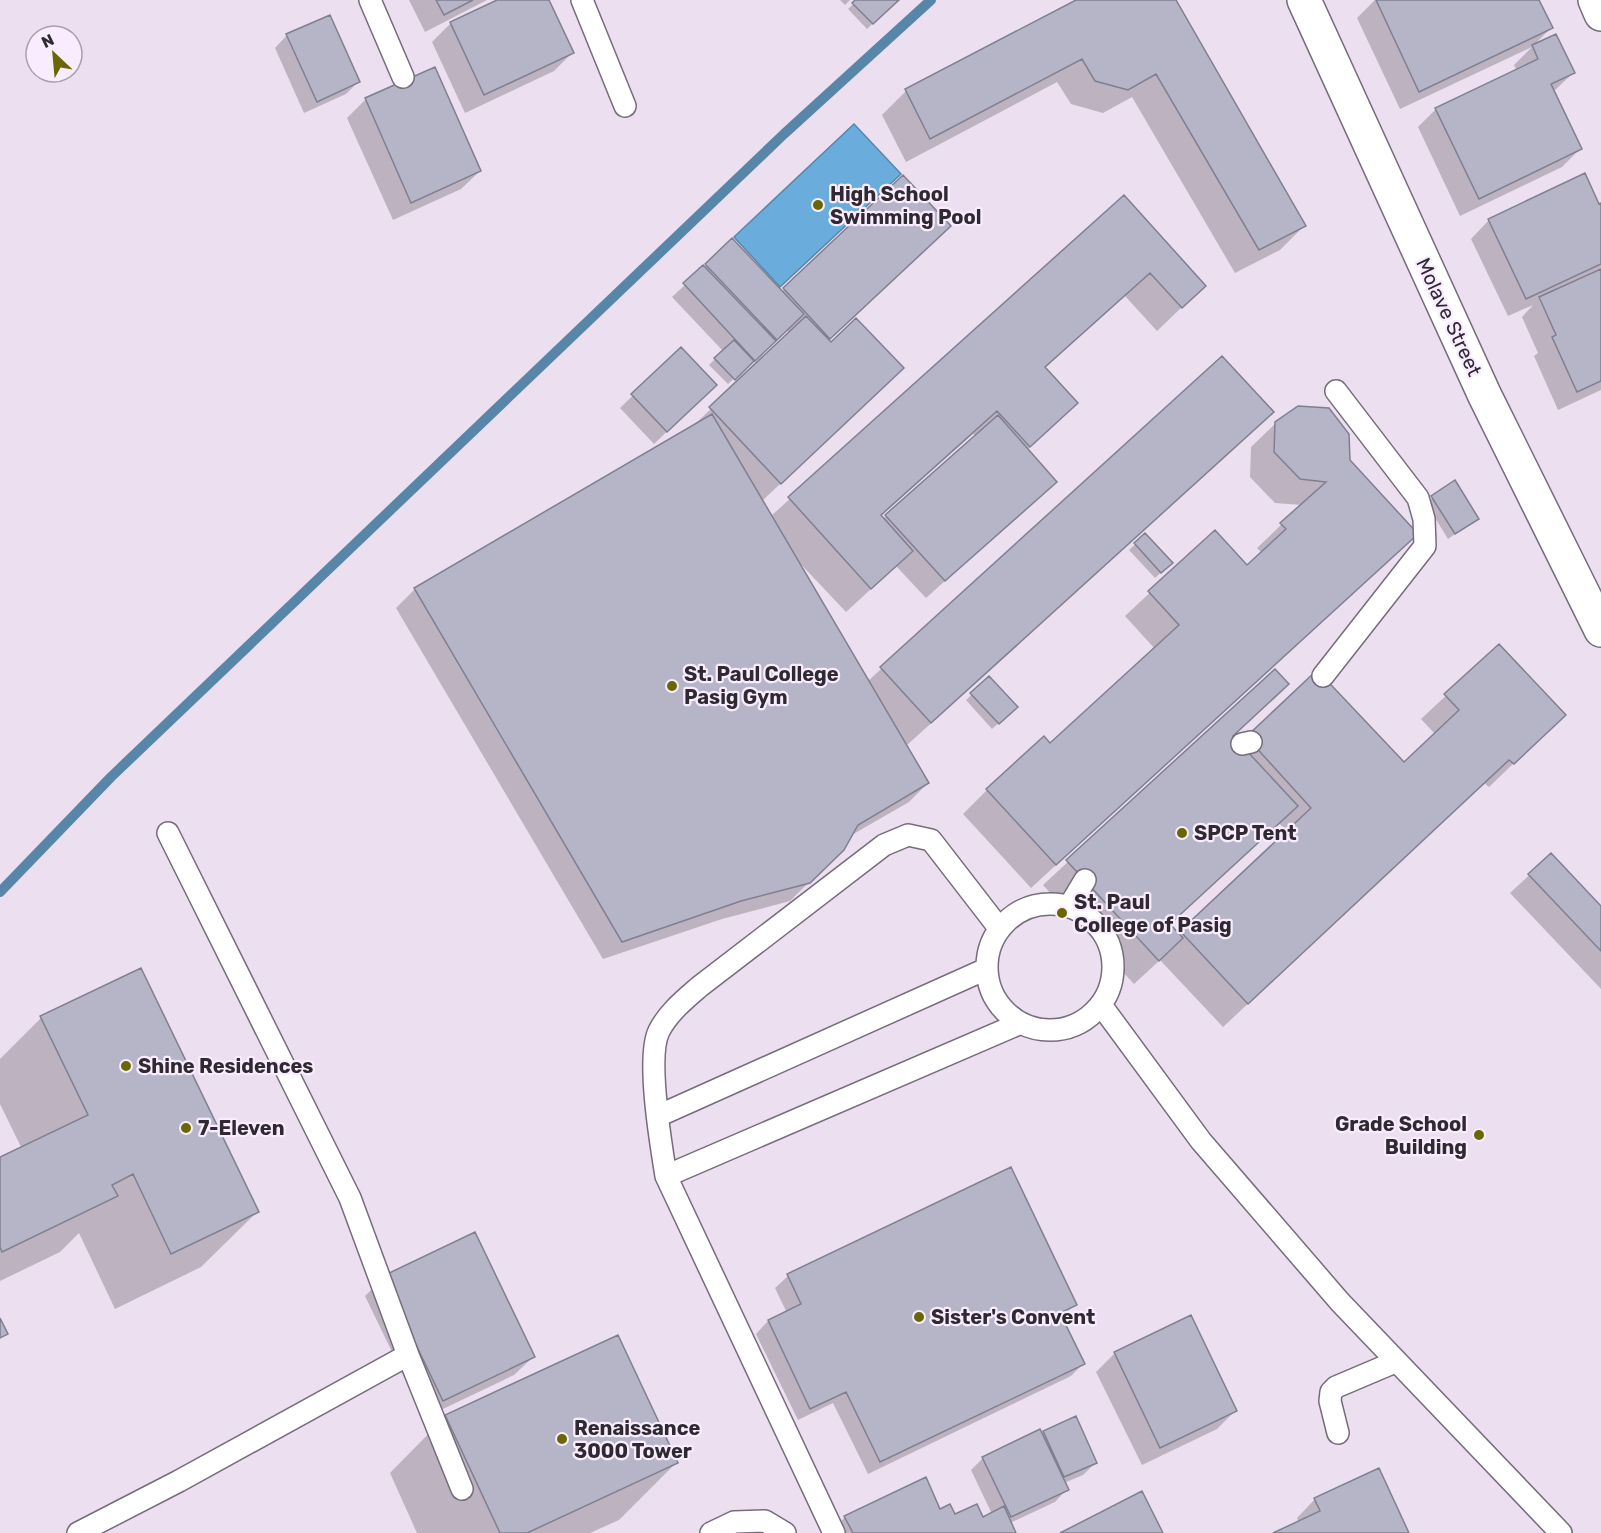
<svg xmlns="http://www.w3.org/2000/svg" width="1601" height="1533" font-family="Rubik,sans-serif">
<rect width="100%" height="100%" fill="#ebdff0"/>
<!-- water -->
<path fill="#6aaddd" stroke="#5886a9" stroke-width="1.5" d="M854,124L901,174L780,287L734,237Z"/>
<!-- shadow -->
<path fill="#0003" fill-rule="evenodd" d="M409,0H487L425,32Z
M501,0H548L573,52L554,71L465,113L432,42L450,24Z
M840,0H850L845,5Z
M858,0H897L867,29L848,9Z
M1079,0H1174L1304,226L1280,250L1235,273L1132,97L1103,113L1071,104L1057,82L906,162L882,115L906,91Z
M1375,0H1538L1551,28L1533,46L1573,73L1553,92L1580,149L1562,167L1460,216L1418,127L1436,109L1517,71L1514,65L1532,47L1400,109L1357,18Z
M287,35L359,81L346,94L304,113L275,48Z
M366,99L480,171L461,189L393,220L347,118Z
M903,177L931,244L828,341L883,387L762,501L771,516L1124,197L1204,286L1157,331L1125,296L1045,368L1076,403L1027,450L1055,482L926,598L896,566L846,612L796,559L868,681L1222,358L1247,436L906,746L928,783L909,802L850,836L843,849L790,901L722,919L603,959L396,608L415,589L692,427L790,333L786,330L728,384L709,365L723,351L672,297L732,241L781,292ZM973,434L976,437L883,519L881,516Z
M1601,205V390L1558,410L1534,356L1538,353L1522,317L1533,305L1508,316L1471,239L1489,220Z
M681,349L703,397L654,444L620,408Z
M1276,423L1349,461L1416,534L1031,888L963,814L987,790L1050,745L1155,649L1125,616L1215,532L1247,567L1262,553L1257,548L1302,505L1275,503L1250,477L1251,447Z
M1455,482L1477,518L1448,539L1426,503Z
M1145,535L1171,563L1155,578L1129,550Z
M1499,646L1564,715L1489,787L1484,783L1223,1027L1160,960L1134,984L1043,885L1274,671L1231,736L1240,745L1403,764L1435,734L1421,719ZM1279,823L1288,832L1178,935L1169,925Z
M989,678L1016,707L992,729L966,700Z
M1551,855L1601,908V989L1510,893Z
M41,1018L257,1212L201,1267L115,1309L79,1233L60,1252L0,1281V1159L22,1149L0,1104V1059Z
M1010,1169L1075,1304L1061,1318L1083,1364L1071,1376L868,1474L833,1403L798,1420L756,1334L768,1321L787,1313L775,1288L788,1276Z
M384,1277L533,1357L514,1375L424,1418L365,1296Z
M1115,1353L1235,1411L1217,1429L1142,1465L1096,1372Z
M446,1416L676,1463L619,1520L590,1533H417L390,1473Z
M1044,1432L1095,1463L1083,1475L1064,1483L1067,1489L1055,1502L1010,1523L1015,1533H830L845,1517L939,1511L954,1516L982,1519L992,1514L971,1470L983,1458Z
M1315,1499L1408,1533H1276L1299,1523L1297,1518Z"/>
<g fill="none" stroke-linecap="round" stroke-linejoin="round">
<!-- stream -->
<path stroke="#5886a9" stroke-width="10" d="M0,892L111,777L784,134L931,0"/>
</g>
<!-- building -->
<path fill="#b6b5c8" stroke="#807f91" stroke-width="1.5" d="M436,0H473L444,15Z
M497,0H549L574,53L484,95L450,22Z
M855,0H899L873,24L852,3Z
M1076,0H1176L1306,226L1259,250L1156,74L1128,90L1095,81L1082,59L930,139L905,89Z
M1376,0H1539L1553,28L1419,92Z
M330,15L360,82L317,102L286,34Z
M1556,34L1575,73L1551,84L1582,149L1479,199L1435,108L1538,59L1532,45Z
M435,67L481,171L411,203L365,98Z
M1585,173L1599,204L1601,203V264L1526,299L1488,219Z
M903,175L951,226L830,339L783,288Z
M1124,195L1206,286L1182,308L1150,273L1045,367L1078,403L1030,447L997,411L881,515L913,551L871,589L788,497Z
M732,238L804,314L777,340L705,264Z
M703,265L776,341L755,361L683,283Z
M1601,269V381L1577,392L1552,337L1556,335L1539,297Z
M806,316L831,342L856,318L904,368L781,484L709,407Z
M734,340L754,361L735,380L714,358Z
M681,347L717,385L667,432L631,394Z
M1222,356L1274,412L931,723L880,667Z
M1298,406L1329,408L1349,434L1350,460L1418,534L1056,865L986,789L1044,736L1050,743L1179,625L1148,591L1215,530L1247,565L1286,529L1280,523L1326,482L1300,479L1274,452L1275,422Z
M712,414L929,783L858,825L844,850L810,883L741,901L622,942L414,588Z
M998,415L1057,482L945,581L885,515Z
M1455,480L1479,519L1455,534L1431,496Z
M1145,533L1173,563L1161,573L1134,543Z
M1499,644L1566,715L1514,764L1509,760L1248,1004L1180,931L1311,808L1251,742L1245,738L1317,670L1404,762L1459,710L1444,694Z
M1275,669L1289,684L1233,736L1298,806L1170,924L1183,938L1159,961L1066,860Z
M989,676L1018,707L999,724L970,693Z
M1551,853L1601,906V951L1528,874Z
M141,968L259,1212L171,1254L133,1174L112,1185L118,1196L2,1252L0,1247V1157L88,1115L40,1016Z
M1011,1167L1077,1305L1060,1313L1085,1364L880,1462L846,1392L810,1409L768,1320L801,1304L787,1274Z
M475,1232L535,1357L443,1401L383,1276Z
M1191,1315L1237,1411L1160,1448L1114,1352Z
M0,1318L8,1334L0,1338Z
M618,1335L678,1463L527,1533H500L445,1415Z
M1076,1416L1097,1463L1064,1477L1043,1431Z
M1040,1429L1069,1490L1011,1517L982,1457Z
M1379,1468L1409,1533H1273L1320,1511L1314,1498Z
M926,1477L940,1509L950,1504L955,1514L977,1504L983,1517L1004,1506L1016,1533H853L844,1516Z
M1142,1491L1163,1533H1060Z"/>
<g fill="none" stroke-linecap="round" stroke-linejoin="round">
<!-- lane casing -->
<g stroke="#766c7b" stroke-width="24">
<path id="lane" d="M370,0L403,77
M582,0L625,106
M1323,676L1425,546L1424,519L1418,498L1336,391
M1242,744L1251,742
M168,833L350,1198L408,1355L462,1489
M987 967a63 63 0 1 1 126 0a63 63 0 1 1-126 0Z
M1070,905L1085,880
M1101,1005L1201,1141L1340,1302L1561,1533
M658,1116L986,969
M666,1176L1021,1023
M1338,1433L1330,1401L1331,1392L1336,1387L1395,1362
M78,1533L179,1481L408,1355
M711,1533L734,1522L765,1521L785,1533
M834,1533L666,1176C661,1145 646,1057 659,1031C668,1013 684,1000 699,987L884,845L908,835L931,840L999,928"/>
</g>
<!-- street casing -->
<g stroke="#766c7b" stroke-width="36">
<path id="street" d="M1304,0L1485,396L1601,630
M1595,0L1601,14"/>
</g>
<!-- lane -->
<use href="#lane" stroke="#fff" stroke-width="21"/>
<!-- street -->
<use href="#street" stroke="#fff" stroke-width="33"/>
</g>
<!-- markers -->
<g fill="#686702" stroke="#f8ecfe" stroke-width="2">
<circle cx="818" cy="205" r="6"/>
<circle cx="672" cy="686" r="6"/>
<circle cx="1182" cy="833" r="6"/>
<circle cx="1062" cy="913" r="6"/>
<circle cx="126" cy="1066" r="6"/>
<circle cx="186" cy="1128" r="6"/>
<circle cx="1479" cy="1135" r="6"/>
<circle cx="919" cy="1317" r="6"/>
<circle cx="562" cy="1439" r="6"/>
</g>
<g text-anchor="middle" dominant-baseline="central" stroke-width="4.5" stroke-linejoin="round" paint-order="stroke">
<!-- poi labels -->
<g font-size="20" font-weight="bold" fill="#2f2a31" stroke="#f8ecfe" text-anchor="start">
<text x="830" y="194">High School<tspan x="830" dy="23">Swimming Pool</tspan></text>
<text x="684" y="674">St. Paul College<tspan x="684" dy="23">Pasig Gym</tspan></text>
<text x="1194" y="833">SPCP Tent</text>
<text x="1074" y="902">St. Paul<tspan x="1074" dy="23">College of Pasig</tspan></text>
<text x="138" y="1066">Shine Residences</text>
<text x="1467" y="1124" text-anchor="end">Grade School<tspan x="1467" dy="23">Building</tspan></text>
<text x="198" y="1128">7-Eleven</text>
<text x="931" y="1317">Sister's Convent</text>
<text x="574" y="1428">Renaissance<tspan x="574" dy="23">3000 Tower</tspan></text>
</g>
<!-- street labels -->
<g font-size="20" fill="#2f2a31" stroke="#f8ecfe">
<text transform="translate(1449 317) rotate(65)">Molave Street</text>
</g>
</g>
<!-- north arrow -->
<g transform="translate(54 54) rotate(334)"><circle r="28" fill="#f8ecfe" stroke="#a89eac" stroke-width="1.5"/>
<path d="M0-4.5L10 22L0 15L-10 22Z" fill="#686702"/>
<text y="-9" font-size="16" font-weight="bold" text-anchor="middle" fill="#2f2a31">N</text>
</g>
</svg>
